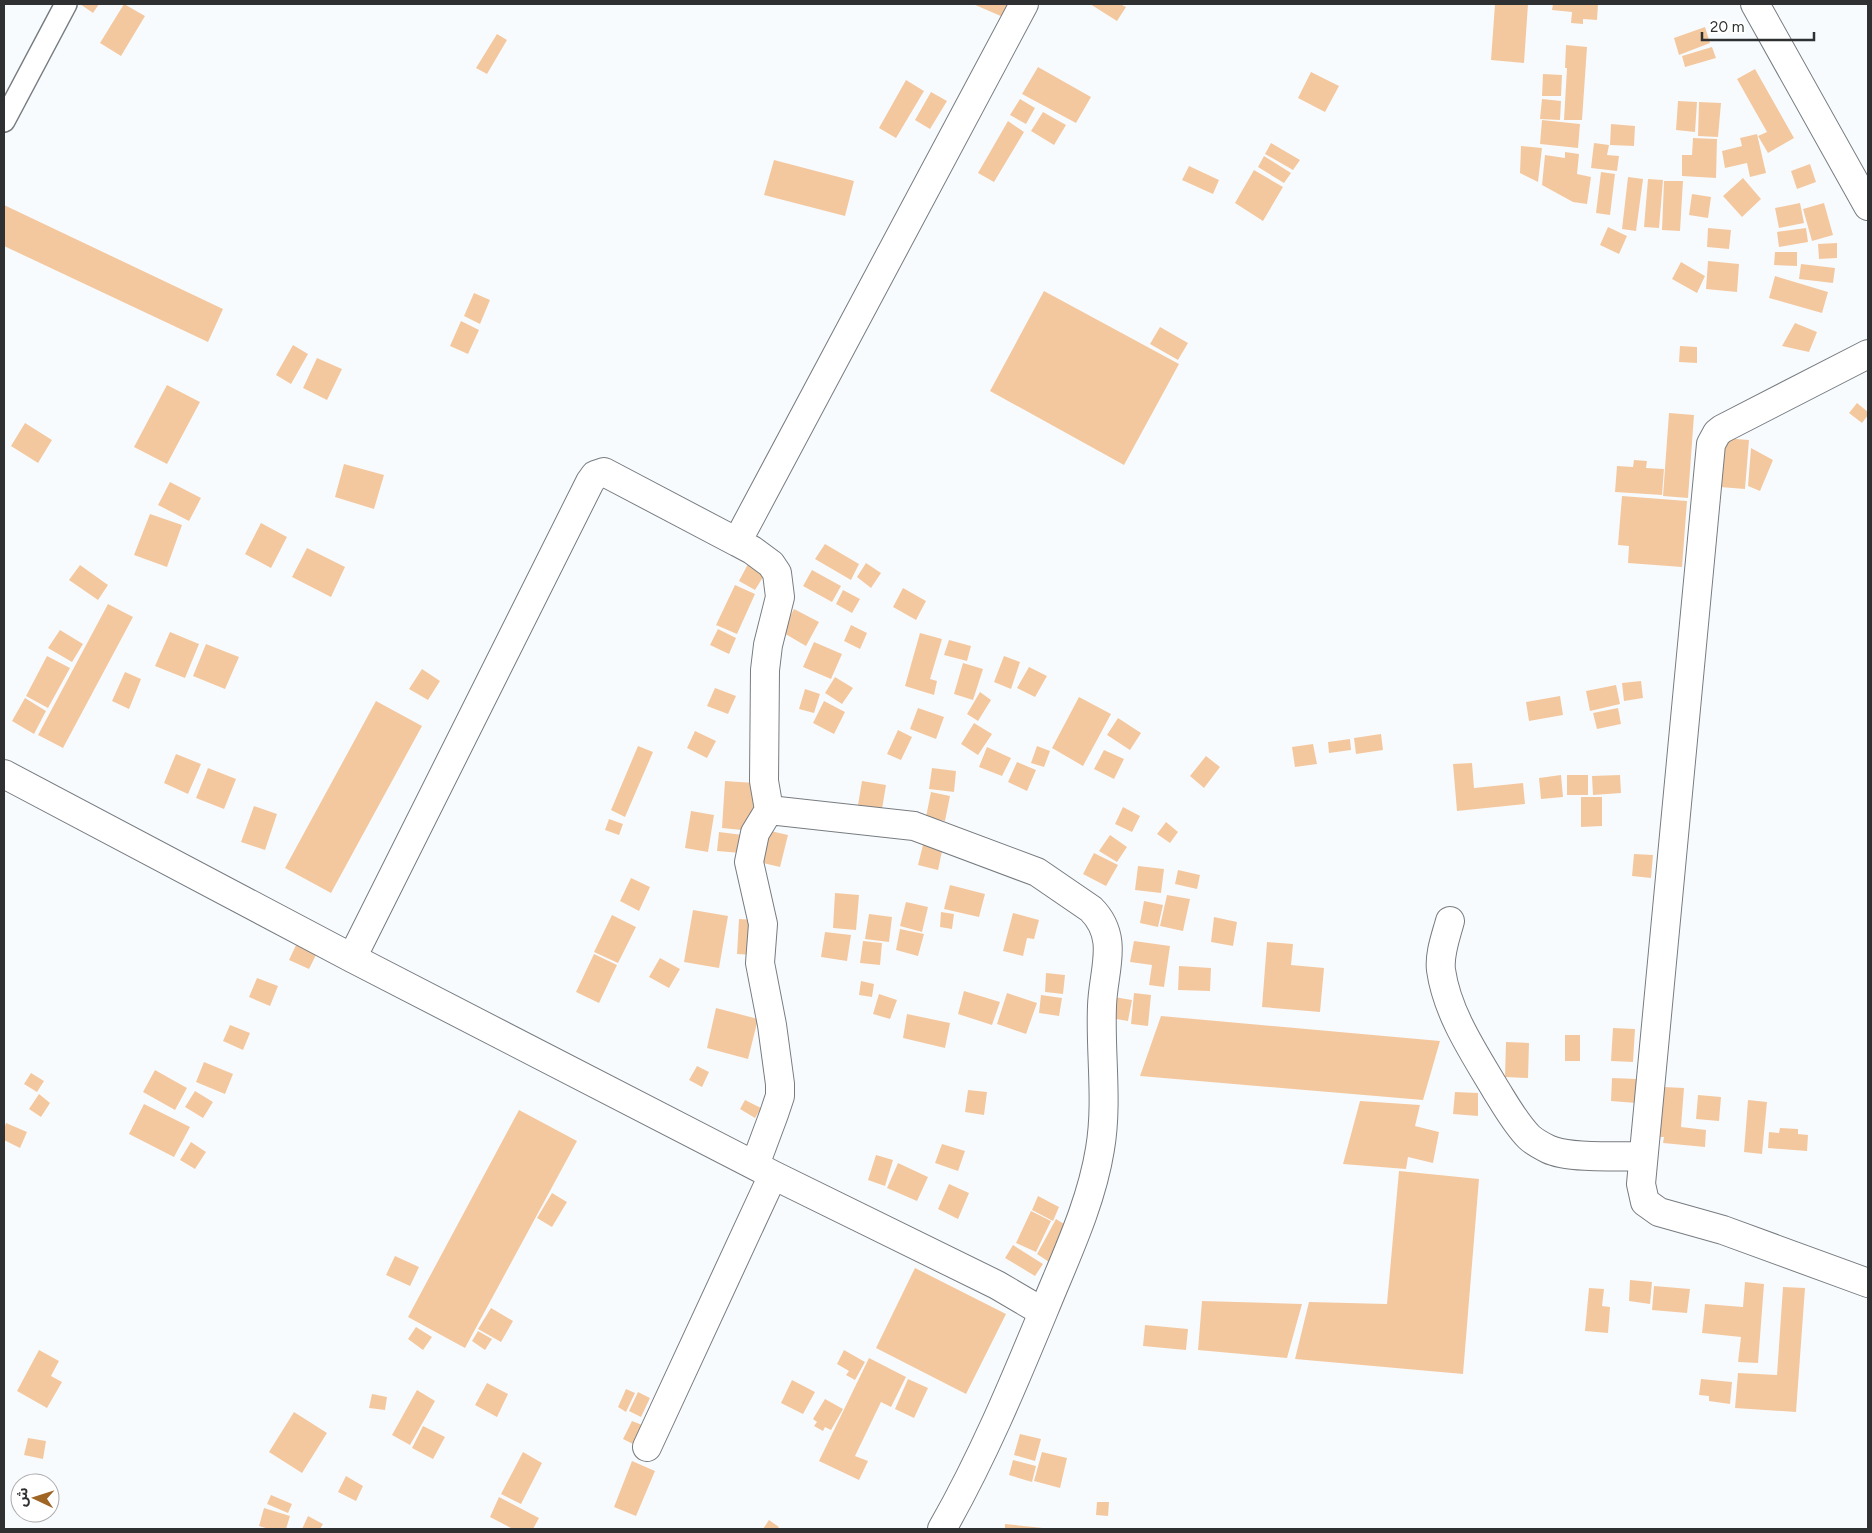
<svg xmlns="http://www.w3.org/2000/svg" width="1872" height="1533" font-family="Figtree,'Noto Sans Arabic',sans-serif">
<rect width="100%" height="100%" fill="#f8fbfe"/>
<!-- building -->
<path fill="#f4c89f" d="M80,4H99L93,13Z
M124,4L145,16L121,56L100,43Z
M973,4H1009L1003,17Z
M1090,4H1120L1126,7L1117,21Z
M1495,4H1528L1524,63L1491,60Z
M1553,4H1598L1597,20L1583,19V24L1571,23L1572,12L1552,10Z
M1705,27L1710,43L1679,55L1674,38Z
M497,34L507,40L487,74L476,68Z
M1566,45L1587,47L1582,120H1564L1567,68H1565Z
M1712,47L1716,58L1685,67L1682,56Z
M1038,67L1091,97L1076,123L1022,94Z
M1755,69L1794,138L1768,153L1758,136L1767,132L1737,79Z
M1311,72L1339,86L1325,112L1298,98Z
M1543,74L1562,75L1561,96H1542Z
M906,80L924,91L896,138L879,128Z
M931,92L947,101L930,129L915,120Z
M1020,99L1035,108L1026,124L1010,115Z
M1542,99L1561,101L1560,120L1540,119Z
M1678,101L1697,102L1695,132L1676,130Z
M1699,102L1721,103L1718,137L1698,136Z
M1043,112L1066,125L1054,145L1031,131Z
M1542,120L1580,124L1578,148L1540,144Z
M1008,121L1024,132L994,182L978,173Z
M1611,124L1635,126L1634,146L1610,145Z
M1757,134L1766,173L1750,177L1747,163L1725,168L1722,151L1742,146L1740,138Z
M1693,138L1717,139L1716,178L1682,176V155H1692Z
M1271,143L1300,160L1293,170L1265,154Z
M1594,143L1609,145L1607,155L1619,156L1617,171L1591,168Z
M1521,146L1542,148L1538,182L1520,173Z
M1565,152L1579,154L1577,174L1591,177L1587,204L1573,202L1542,185L1545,155L1565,158Z
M1264,156L1291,173L1284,183L1258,167Z
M774,160L854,181L845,216L764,195Z
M1810,164L1816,182L1797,189L1791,171Z
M1189,166L1219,180L1213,194L1182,180Z
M1254,170L1283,187L1263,221L1235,203Z
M1601,172L1615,174L1610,215L1596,213Z
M1628,177L1643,179L1636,231L1622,229Z
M1743,178L1761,199L1742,217L1723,196Z
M1648,179L1663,180L1659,228L1644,227Z
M1664,181H1683L1680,231L1662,230Z
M1692,194L1711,197L1708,218L1689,215Z
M1800,203L1804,223L1779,228L1775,208Z
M1824,203L1833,235L1812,241L1803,209Z
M4,205L223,309L208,342L4,246Z
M1608,227L1627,236L1619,254L1600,245Z
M1708,228L1731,230L1729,249L1707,247Z
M1806,228L1808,242L1779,247L1777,232Z
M1837,243V258L1819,259L1818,244Z
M1775,252H1797V266L1774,265Z
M1708,261L1739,264L1737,292L1706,289Z
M1681,262L1705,276L1697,293L1672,279Z
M1801,264L1835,268L1833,283L1799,279Z
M1775,276L1828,292L1822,313L1769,298Z
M1044,291L1179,364L1124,465L990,391Z
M474,293L490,300L480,324L464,316Z
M461,321L479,330L468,354L450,346Z
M1795,323L1817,332L1809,352L1782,346Z
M1160,327L1188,343L1178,360L1150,344Z
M293,345L308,354L291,384L276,375Z
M1680,346L1697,347V363L1679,362Z
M317,358L342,369L327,400L303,388Z
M167,385L200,402L167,464L134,447Z
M1857,403L1868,412V415L1862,423L1849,413Z
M1669,413L1694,415L1688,498L1663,496Z
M25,423L52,440L38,463L11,446Z
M1723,438L1749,440L1745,489L1720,487Z
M1751,448L1773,460L1760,491L1748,486Z
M1634,460L1647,461L1646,468L1664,469L1662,495L1615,492L1617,466L1633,467Z
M344,464L384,475L374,509L335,497Z
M170,482L201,498L189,521L158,505Z
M1622,496L1687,501L1682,567L1628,563L1629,546L1618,545Z
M150,514L182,525L167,567L134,555Z
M261,523L287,537L271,568L245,554Z
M825,544L859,564L851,580L815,559Z
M307,548L345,567L331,597L292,577Z
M866,563L881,573L871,588L857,577Z
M748,564L765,574L755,590L739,581Z
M80,565L108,585L98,600L69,580Z
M812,570L841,586L832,602L803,586Z
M735,585L755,594L737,634L716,625Z
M903,588L926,601L916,620L893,607Z
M843,590L860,599L852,613L836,604Z
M108,604L133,617L63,748L38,735Z
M794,609L819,622L806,646L782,632Z
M851,625L867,633L860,649L844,641Z
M718,629L736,638L729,654L710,645Z
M60,630L83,644L72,662L48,648Z
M170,632L199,644L185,678L155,666Z
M920,633L942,639L930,679L937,681L934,695L905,686Z
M949,640L971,646L967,661L944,655Z
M814,642L842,654L831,679L803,667Z
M206,644L239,657L225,689L193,676Z
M47,656L70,668L48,708L26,696Z
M1004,656L1020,662L1011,689L994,682Z
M963,663L983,669L973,700L954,694Z
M1029,667L1047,676L1035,697L1017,688Z
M422,669L440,681L428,700L409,689Z
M125,672L141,679L129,709L112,701Z
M835,677L853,688L842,704L825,693Z
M1641,681L1643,698L1624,701L1622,683Z
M1616,685L1620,704L1590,711L1586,691Z
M715,688L736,696L728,714L707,706Z
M805,689L820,694L814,713L799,709Z
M980,692L991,700L978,721L967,714Z
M1560,696L1563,715L1529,721L1526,702Z
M1079,697L1111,714L1083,766L1052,748Z
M25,698L46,711L34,734L12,721Z
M376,701L422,726L331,893L285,868Z
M824,701L845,712L834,734L813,723Z
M918,708L944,717L936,739L910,729Z
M1618,708L1621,724L1597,729L1593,713Z
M1118,718L1141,733L1130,750L1107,735Z
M974,723L992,734L978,755L961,744Z
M898,730L912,737L901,760L887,754Z
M695,731L716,741L707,758L687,748Z
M1381,734L1383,750L1356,754L1354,738Z
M1350,739L1351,750L1329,753L1328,742Z
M1313,744L1317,764L1295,767L1292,747Z
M638,746L653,752L625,817L611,810Z
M1037,746L1050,751L1044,767L1031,763Z
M987,747L1011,758L1002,776L979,767Z
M1104,750L1124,759L1114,779L1094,769Z
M176,754L201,764L188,794L164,783Z
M1206,756L1220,767L1204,788L1190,776Z
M1017,762L1036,770L1027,791L1008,782Z
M1472,763L1474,788L1523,783L1525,804L1457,811L1453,764Z
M208,768L236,779L224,809L196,798Z
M932,768L956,771L954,792L929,789Z
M1561,775L1563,797L1541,799L1539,778Z
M1567,775H1588V795H1567Z
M1620,775L1621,793L1593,795L1592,776Z
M725,781L755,783L752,831L722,828Z
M862,781L886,785L882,809L858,805Z
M931,792L950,796L945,821L926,817Z
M1581,797H1602V826L1581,827Z
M254,806L277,814L265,850L241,842Z
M1123,807L1140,816L1132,832L1115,824Z
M691,811L714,815L708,852L685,848Z
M609,819L623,824L619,835L605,830Z
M1166,822L1178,832L1170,843L1157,834Z
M762,829L788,835L780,867L755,861Z
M719,832L743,835L741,853L717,851Z
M1110,835L1127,847L1117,862L1099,851Z
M925,837L944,842L938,870L918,865Z
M1094,853L1118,865L1106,886L1083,874Z
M1634,854L1653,855L1651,878L1632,876Z
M1138,866L1164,869L1161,893L1135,890Z
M1178,870L1200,875L1197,889L1175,884Z
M631,878L650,887L639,911L620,901Z
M950,885L985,894L979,917L944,909Z
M835,893L859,895L856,930L833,928Z
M1167,895L1190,899L1183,931L1160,926Z
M1144,901L1163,905L1158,927L1140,923Z
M906,902L928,907L922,932L900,926Z
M693,910L728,916L719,968L684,962Z
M941,912L954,914L952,929L940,927Z
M1013,913L1039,920L1034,939L1027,938L1023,956L1003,951Z
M869,914L892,917L889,942L865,939Z
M612,915L636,927L618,963L594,952Z
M1214,917L1237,922L1233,946L1211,942Z
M739,919L756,920L754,955L737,954Z
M900,929L924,934L918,956L896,950Z
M825,932L851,935L847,961L821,957Z
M298,941L318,951L309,969L289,960Z
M863,941L882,943L880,965L860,963Z
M1134,941L1170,946L1164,987L1149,985L1152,965L1130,962Z
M1267,942L1293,944L1291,965L1324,968L1320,1012L1262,1007Z
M594,954L617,965L599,1003L576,992Z
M660,958L680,969L669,988L649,977Z
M1179,966L1211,968L1210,991L1178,990Z
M1046,973L1065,975L1063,994L1045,992Z
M257,978L278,986L270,1006L249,997Z
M861,981L874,984L872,997L859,995Z
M964,991L1000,1002L992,1025L958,1014Z
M1007,993L1037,1003L1026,1034L997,1024Z
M1134,993L1151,995L1148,1026L1131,1024Z
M879,994L897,1000L890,1019L873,1014Z
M1041,995L1062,998L1059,1016L1039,1013Z
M1108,996L1132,1000L1128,1021L1104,1017Z
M716,1008L758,1019L748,1059L707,1048Z
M907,1014L950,1023L945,1048L903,1038Z
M1161,1016L1440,1041L1423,1100L1140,1076Z
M230,1025L250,1033L243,1050L223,1041Z
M1613,1028L1635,1029L1633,1062L1611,1061Z
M1565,1035H1580V1061H1565Z
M1506,1042L1529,1043L1528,1078L1505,1077Z
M204,1062L233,1074L225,1094L196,1082Z
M697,1066L709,1072L702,1087L689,1080Z
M155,1070L187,1088L175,1110L143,1092Z
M31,1073L44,1081L37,1092L24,1084Z
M1612,1078L1638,1079L1636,1103L1611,1101Z
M1664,1087L1684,1088L1681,1127L1706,1130L1705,1147L1663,1143L1664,1137H1660Z
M968,1090L987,1092L984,1115L965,1112Z
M195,1091L213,1102L203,1118L185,1107Z
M1455,1092L1478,1093V1116L1453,1114Z
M39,1094L50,1103L41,1117L29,1109Z
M1698,1095L1721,1097L1719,1121L1696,1119Z
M745,1100L761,1108L755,1118L740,1109Z
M1748,1100L1767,1102L1762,1154L1744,1152Z
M1360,1101L1420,1105L1415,1126L1439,1132L1433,1163L1408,1157L1406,1169L1343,1164Z
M144,1104L190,1127L174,1157L129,1134Z
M519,1110L577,1141L465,1348L408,1317Z
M6,1123L27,1132L20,1148L4,1140V1129Z
M1780,1128L1798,1129V1134L1808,1135L1807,1151L1768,1148L1769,1132L1779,1133Z
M191,1142L206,1152L195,1169L180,1160Z
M942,1144L965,1151L958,1171L935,1163Z
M876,1155L893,1160L885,1186L868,1180Z
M898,1163L928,1177L917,1201L887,1188Z
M1399,1171L1479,1179L1463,1374L1295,1359L1309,1302L1387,1304Z
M949,1184L969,1193L958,1219L938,1209Z
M552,1193L567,1202L552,1227L537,1218Z
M1038,1196L1059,1207L1053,1221L1032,1210Z
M1031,1211L1051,1221L1036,1252L1016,1243Z
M1056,1219L1069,1227L1049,1262L1037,1254Z
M1013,1245L1043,1264L1035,1276L1005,1258Z
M395,1256L419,1267L410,1286L386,1275Z
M915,1268L1006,1314L966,1394L876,1348Z
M1630,1280L1652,1282L1650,1304L1629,1301Z
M1745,1282L1764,1284L1758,1363L1738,1362L1741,1337L1702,1333L1705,1304L1743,1307Z
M1654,1286L1690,1289L1687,1313L1652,1310Z
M1783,1287L1805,1288L1796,1412L1735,1408L1738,1373L1777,1375Z
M1589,1288L1604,1289L1602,1306L1610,1307L1608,1333L1585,1331Z
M1202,1301L1302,1304L1287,1358L1198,1350Z
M491,1308L513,1321L501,1342L478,1329Z
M1145,1325L1188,1329L1186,1350L1143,1346Z
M416,1327L432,1337L423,1350L408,1339Z
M478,1331L492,1339L485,1350L472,1341Z
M39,1350L59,1361L51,1376L62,1382L47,1408L17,1391Z
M844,1350L865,1362L855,1380L846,1375L849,1371L837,1364Z
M869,1358L906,1377L891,1407L881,1402L855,1456L868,1461L859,1480L819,1461Z
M908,1379L928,1388L914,1418L895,1409Z
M1701,1379L1732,1382L1730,1404L1709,1401V1396L1699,1395Z
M792,1380L815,1392L803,1414L781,1403Z
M487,1383L508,1394L497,1417L475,1405Z
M626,1389L635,1393L626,1412L618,1407Z
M417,1390L435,1401L410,1445L392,1435Z
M638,1392L650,1398L641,1417L629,1411Z
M372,1394L387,1397L385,1410L369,1408Z
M825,1399L843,1409L831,1430L825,1427L823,1431L814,1426L817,1422L813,1419Z
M294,1412L327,1433L302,1473L269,1452Z
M632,1421L642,1425L633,1444L623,1439Z
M423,1426L445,1437L433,1459L412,1448Z
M1020,1434L1041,1439L1035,1461L1014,1455Z
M28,1438L46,1441L43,1459L24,1455Z
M523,1452L542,1463L521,1504L501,1494Z
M1042,1452L1067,1458L1060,1488L1034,1481Z
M1013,1460L1036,1466L1032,1482L1009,1475Z
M632,1461L655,1471L636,1516L614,1507Z
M346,1476L363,1486L356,1501L338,1492Z
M271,1495L292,1504L288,1513L267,1504Z
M499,1497L539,1518L533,1529H513L490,1517Z
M1097,1502H1109L1108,1516L1096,1515Z
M264,1508L290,1516L286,1529H269L259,1526Z
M308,1516L323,1524L320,1529H302Z
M769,1520L779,1527L777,1529H763Z
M1005,1524L1043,1528V1529H1005Z"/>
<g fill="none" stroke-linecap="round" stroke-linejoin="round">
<!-- service casing -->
<g stroke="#777c80" stroke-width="24">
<path id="service" d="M4,121L66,4"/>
</g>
<!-- minor casing -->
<g stroke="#777c80" stroke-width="30">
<path id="minor" d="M1755,4L1868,206
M1868,354L1722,429L1717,433L1711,444L1641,1184L1645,1202L1659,1212L1723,1230L1868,1283
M737,542L752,550L771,564L777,573L780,597L768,645L765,670L764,781L769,810L755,833L749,862L763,924L760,963L772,1025L780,1084V1096L774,1114L755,1165
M4,774L352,958L773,1175L997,1285L1043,1312
M769,810L914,826L1037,872L1091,909C1120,938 1103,970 1102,1006C1100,1053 1108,1102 1100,1149C1091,1205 1065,1258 1044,1310C1013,1385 982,1459 942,1529
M1450,921C1446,936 1439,954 1441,970C1447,1013 1474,1053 1496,1090C1506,1106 1516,1124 1529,1137C1534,1142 1542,1146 1548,1149C1568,1159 1619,1156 1642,1156
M352,958L590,482L595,475L604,472L737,542L1024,4
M647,1447L773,1175"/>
</g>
<!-- service -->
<use href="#service" stroke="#fff" stroke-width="21"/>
<!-- minor -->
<use href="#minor" stroke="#fff" stroke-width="28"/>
</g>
<!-- border -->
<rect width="1872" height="1533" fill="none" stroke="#2e3032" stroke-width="10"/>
<!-- north arrow -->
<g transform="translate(35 1498) rotate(274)"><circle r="24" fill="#ffffff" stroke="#abacad"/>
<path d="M0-4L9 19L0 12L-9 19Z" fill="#9f6525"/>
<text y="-8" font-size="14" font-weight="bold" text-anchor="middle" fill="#2e3032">ش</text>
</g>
<!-- scale -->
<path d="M1702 32v8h112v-8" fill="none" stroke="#2e3032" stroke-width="2.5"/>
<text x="1710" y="32" font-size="15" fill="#2e3032" stroke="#ffffff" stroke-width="4" paint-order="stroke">20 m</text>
</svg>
